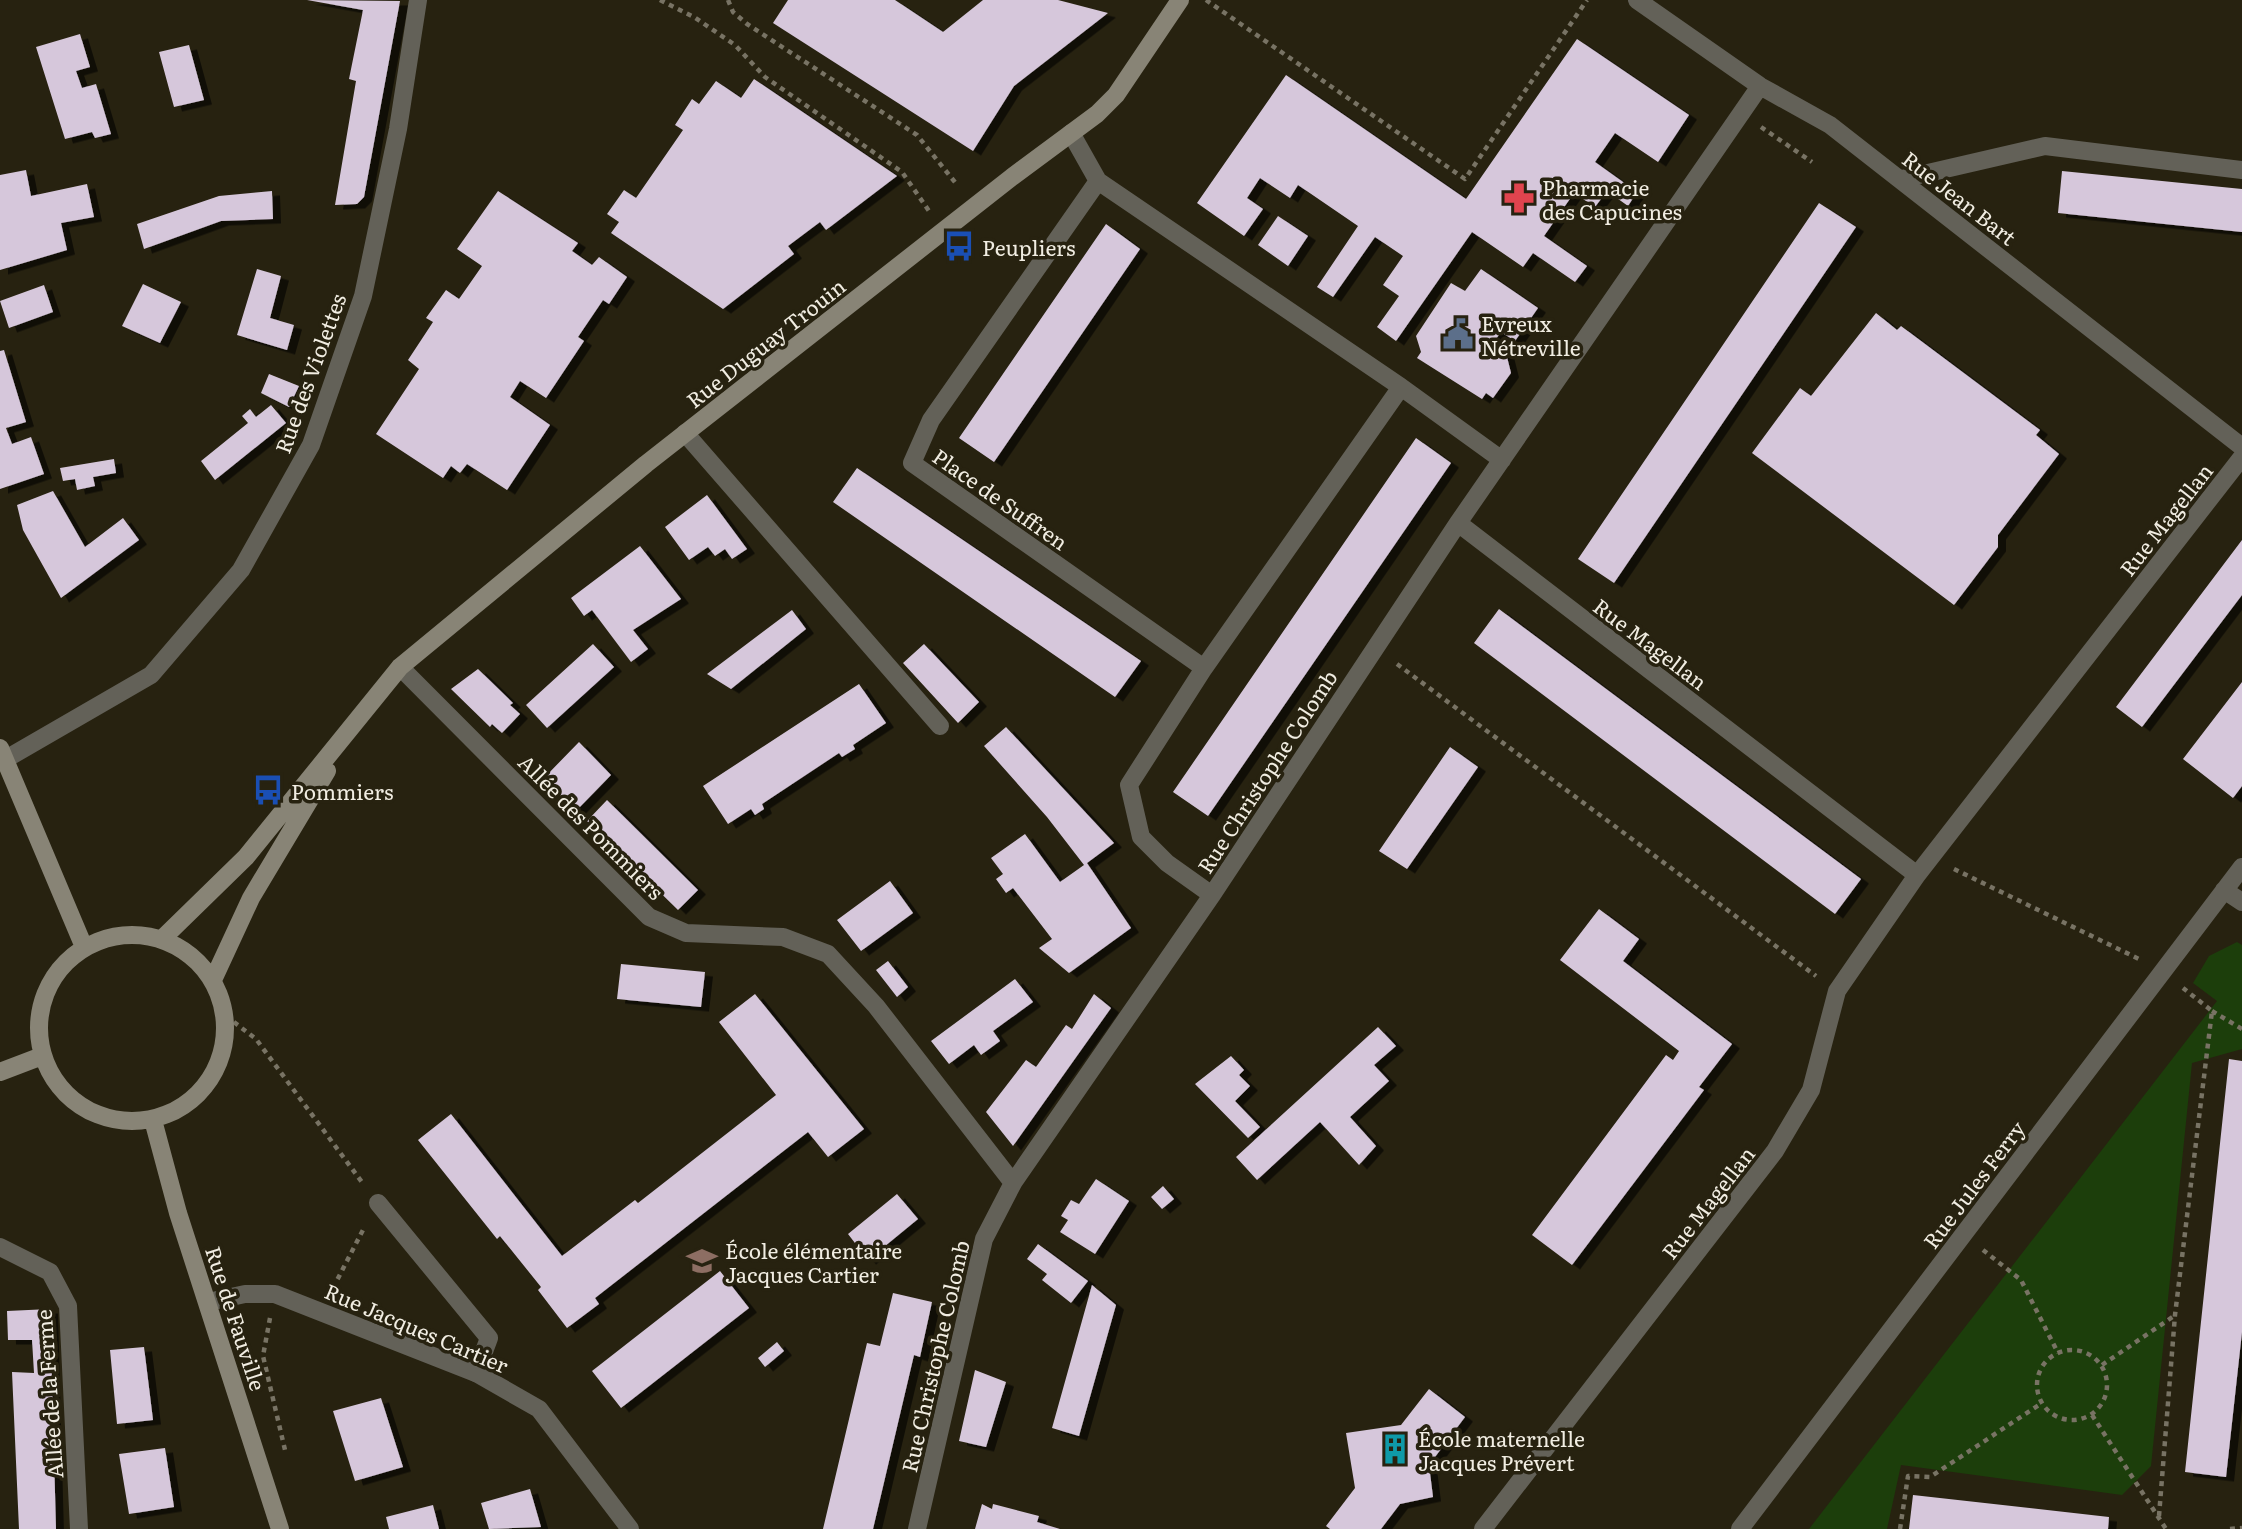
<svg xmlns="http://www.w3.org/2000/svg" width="2242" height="1529" font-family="Literata,serif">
<defs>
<filter id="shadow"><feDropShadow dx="8" dy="4.5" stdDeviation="0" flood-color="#0009"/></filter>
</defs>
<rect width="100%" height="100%" fill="#272210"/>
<!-- green -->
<path fill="#1c3e0b" d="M2237,942L2242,945V1049L2192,1063L2151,1466L2122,1495L1901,1465L1887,1529H1809L2217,1001L2193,983L2209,956Z"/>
<!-- building -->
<path fill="#d6c7db" filter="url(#shadow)" d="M307,0L400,1L364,197L357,204L335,205L356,81L349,79L363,10Z
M788,0H895L943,32L983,0H1058L1108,13L1014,86L973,151L773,23Z
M80,34L90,67L76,71L82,88L96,84L111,134L95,138L92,132L65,139L36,47Z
M1577,39L1689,115L1658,162L1615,133L1595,162L1637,192L1628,206L1607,191L1595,207L1574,193L1544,236L1587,266L1575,282L1533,253L1523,267L1472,232L1396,341L1377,327L1399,296L1383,285L1403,256L1375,237L1333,297L1317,287L1358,226L1298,185L1290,198L1260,178L1247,198L1263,209L1244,236L1197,203L1286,75L1466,199Z
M189,45L204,100L174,107L159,52Z
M754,79L897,176L826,230L820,222L788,246L794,254L723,309L611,233L619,222L607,214L624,190L636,198L683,130L675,125L692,99L699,104L716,81L741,98Z
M26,170L31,196L87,184L94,217L61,223L67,250L0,270V175Z
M2062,171L2242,189V232L2058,213Z
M272,191L273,219L221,221L144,249L137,224L219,196Z
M498,191L578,243L572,251L592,265L599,257L627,277L609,304L603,300L578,337L584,341L546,398L520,381L510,397L550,425L507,490L467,464L460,473L451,466L443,478L376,434L419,369L408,360L433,322L426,318L446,290L459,299L482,266L457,249Z
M1819,203L1856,227L1614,583L1578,559Z
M1278,216L1308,236L1288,266L1258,245Z
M1106,224L1140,249L994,462L959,438Z
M257,269L281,276L270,318L294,325L287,350L237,335Z
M1481,269L1538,308L1515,341L1501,332L1496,339L1504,345L1511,373L1493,398L1486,393L1482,399L1417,358L1421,352L1416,336L1451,283L1465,291Z
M143,284L181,302L160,343L122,326Z
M44,285L53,312L9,328L0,301Z
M1876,313L1897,330L1901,326L2040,430L2036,435L2059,454L1998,535V547L1954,605L1752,453L1800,388L1811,396Z
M4,350L26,422L6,428L12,444L31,437L44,474L0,489V351Z
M269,374L299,386L289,407L261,393Z
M271,405L286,423L215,480L201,461L248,423L242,416L250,409L256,417Z
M1416,438L1451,463L1208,816L1173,792Z
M114,459L116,473L93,477L95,486L77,490L75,479L63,481L60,468Z
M857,468L1141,661L1115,697L833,502Z
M53,491L85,547L123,518L139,540L61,598L23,530L17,505Z
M707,495L747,549L732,559L725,549L715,556L708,547L689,560L665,527Z
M2242,540V595L2142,727L2116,707Z
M640,546L681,599L633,630L648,649L631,662L592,610L584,616L571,598Z
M1499,609L1861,879L1835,914L1474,643Z
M792,610L806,629L731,689L707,674Z
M593,644L614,667L547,728L526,705Z
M924,644L979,702L958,723L903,663Z
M478,669L513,703L510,705L520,714L502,733L492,724L490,727L451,689Z
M2242,682V786L2233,798L2183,759Z
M859,684L886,723L853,745L855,749L842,757L839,753L762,804L764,809L755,815L751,809L728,824L703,786Z
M1006,727L1114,843L1087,863L1131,928L1069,973L1039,948L1052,939L1013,888L1006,893L996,879L1003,874L991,858L1025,834L1060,882L1084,865L1047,817L984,746Z
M579,742L611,775L576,811L543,779Z
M1450,747L1478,767L1407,869L1379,851Z
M607,800L698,890L678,910L587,821Z
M890,881L913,913L861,951L837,920Z
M1599,909L1639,939L1623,961L1732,1044L1699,1087L1704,1090L1572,1265L1532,1235L1666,1055L1673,1060L1679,1051L1560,960Z
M888,961L908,987L897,997L876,970Z
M621,964L705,972L701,1007L617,999Z
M1015,979L1033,1002L993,1031L1000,1041L981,1055L974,1045L949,1064L931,1041Z
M755,994L864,1129L828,1157L808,1132L595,1298L599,1304L567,1328L538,1290L541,1287L500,1236L497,1239L418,1140L451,1114L562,1256L635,1200L638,1203L776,1095L719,1022Z
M1094,994L1111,1008L1013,1146L986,1112L1026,1060L1036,1067L1066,1025L1072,1029Z
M1378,1027L1396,1046L1374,1065L1389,1081L1350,1117L1376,1146L1359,1165L1320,1122L1257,1180L1236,1157Z
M1231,1056L1244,1070L1239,1075L1250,1086L1235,1101L1260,1127L1248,1138L1195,1084Z
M2229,1059L2242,1061V1332L2226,1477L2185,1472Z
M1096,1179L1129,1201L1095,1254L1060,1232L1068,1220L1061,1216L1071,1200L1079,1204Z
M1163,1186L1174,1199L1162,1209L1151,1197Z
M897,1194L918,1219L868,1260L848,1234Z
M1038,1244L1088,1281L1071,1303L1042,1280L1047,1274L1027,1259Z
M720,1271L749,1308L621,1408L592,1371Z
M1092,1285L1116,1305L1079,1436L1052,1428Z
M893,1293L932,1302L920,1357L914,1355L873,1529H823L867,1343L880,1346Z
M50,1309L56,1529H19L12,1372L34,1373L32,1340H8L7,1311Z
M777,1342L784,1351L765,1367L758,1358Z
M144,1347L153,1420L117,1424L110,1350Z
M975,1370L1006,1382L986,1447L959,1441Z
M1429,1389L1465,1417L1429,1465L1433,1497L1400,1504L1381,1529H1330L1326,1526L1355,1488L1346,1433L1401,1425Z
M381,1398L403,1467L355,1481L333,1411Z
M165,1448L174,1507L129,1514L119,1454Z
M530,1489L541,1527L489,1529L481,1503Z
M1913,1495L2109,1517L2108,1529H1909Z
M982,1504L992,1509L993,1504L1039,1516L1037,1522L1060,1529H975Z
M433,1505L439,1529H389L386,1517Z"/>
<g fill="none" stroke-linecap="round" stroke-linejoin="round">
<!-- path -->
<path stroke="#787364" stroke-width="4.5" stroke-dasharray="5 5" stroke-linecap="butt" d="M660,0L694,17L735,45L765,77L902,172L929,211
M728,0L733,12L747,24L917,135L958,186
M1206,0L1465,179L1587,0
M1761,127L1812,162
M1397,664L1816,976
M1954,869L2141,960
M2212,1011L2242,1029
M226,1016L256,1039L364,1185
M1983,1250L2021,1280L2058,1353
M333,1288L364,1228
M270,1318L263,1356L285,1450
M2037 1385a35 35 0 1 1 70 0a35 35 0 1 1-70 0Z
M2102,1365L2174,1316
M2092,1415L2166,1529
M2159,1516L2175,1315L2212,1011L2183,988
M1900,1529L1908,1476L1930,1477L2042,1403
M2230,1529L2242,1528"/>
<!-- lane -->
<path stroke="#636158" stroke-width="18" d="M685,433L940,726
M378,1203L489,1338L476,1373"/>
<!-- street -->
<path stroke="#636158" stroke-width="18" d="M1637,0L1760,86L1830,125L2242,447
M1071,133L1098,181L931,420L912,463L1204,668L1401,387L1098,181
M1902,179L2045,146L2242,170
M1401,387L1502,460
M1458,523L1917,875
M400,667L649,917L686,933L783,937L828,954L876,1006L1013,1183
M1204,668L1129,785L1141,837L1167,863L1212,895
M4,760L151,675L241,570L311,445L363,296L398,129L418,0
M2224,890L2242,902
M0,1247L50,1272L68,1306L79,1529
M208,1302L245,1294H275L476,1373L539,1409L630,1529
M917,1529L984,1239L1013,1183L1212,895L1458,523L1760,86
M1483,1529L1775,1151L1811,1090L1837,991L1917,875L2242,457
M1740,1529L2242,867"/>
<!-- secondary -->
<path stroke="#888476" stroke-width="18" d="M0,748L84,947
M39 1028a93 93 0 1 1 186 0a93 93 0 1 1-186 0Z
M162,939L246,857L400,667L646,464L1012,177L1097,114L1116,95L1180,0
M213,980L251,898L327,771
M0,1072L42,1056
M153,1120L178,1213L280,1529"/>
</g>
<!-- icons -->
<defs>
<g id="pharmacy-bare" transform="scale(2.415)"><path d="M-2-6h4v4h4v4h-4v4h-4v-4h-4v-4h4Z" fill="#e0444e" stroke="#272210" stroke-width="2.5" paint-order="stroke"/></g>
<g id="bus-bare" transform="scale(2.415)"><path d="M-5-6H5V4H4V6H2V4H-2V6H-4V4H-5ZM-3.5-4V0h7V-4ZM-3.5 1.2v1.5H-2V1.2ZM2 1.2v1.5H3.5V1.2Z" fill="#1a4fb4" stroke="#272210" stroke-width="2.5" paint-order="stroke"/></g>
<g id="civic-bare" transform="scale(2.415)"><path d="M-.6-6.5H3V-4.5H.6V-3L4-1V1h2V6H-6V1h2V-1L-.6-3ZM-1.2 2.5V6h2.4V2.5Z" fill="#5c6f8a" stroke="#272210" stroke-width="2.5" paint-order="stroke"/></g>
<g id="school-bare" transform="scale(2.415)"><path d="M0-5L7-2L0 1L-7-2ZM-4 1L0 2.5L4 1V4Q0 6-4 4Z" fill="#8d6e63" stroke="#272210" stroke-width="2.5" paint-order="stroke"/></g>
<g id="building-bare" transform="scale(2.415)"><path d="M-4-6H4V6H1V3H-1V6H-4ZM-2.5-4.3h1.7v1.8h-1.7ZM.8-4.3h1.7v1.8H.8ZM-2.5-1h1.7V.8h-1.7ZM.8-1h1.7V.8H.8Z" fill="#0f9aa8" stroke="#272210" stroke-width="2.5" paint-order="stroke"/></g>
</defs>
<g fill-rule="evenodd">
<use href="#pharmacy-bare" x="1519" y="198"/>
<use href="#bus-bare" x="959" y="246"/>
<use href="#civic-bare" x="1458" y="334"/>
<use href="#bus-bare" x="268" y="790"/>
<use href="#school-bare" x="702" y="1261"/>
<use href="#building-bare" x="1395" y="1449"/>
</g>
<g text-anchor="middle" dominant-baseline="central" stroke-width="7" stroke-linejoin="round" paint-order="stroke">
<!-- poi labels -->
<g font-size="21" fill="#f1ede2" stroke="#272210" text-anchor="start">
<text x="1542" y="186">Pharmacie<tspan x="1542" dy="24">des Capucines</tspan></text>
<text x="982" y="246">Peupliers</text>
<text x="1481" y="322">Evreux<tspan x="1481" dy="24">Nétreville</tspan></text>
<text x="291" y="790">Pommiers</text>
<text x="725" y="1249">École élémentaire<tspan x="725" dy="24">Jacques Cartier</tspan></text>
<text x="1418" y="1437">École maternelle<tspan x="1418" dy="24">Jacques Prévert</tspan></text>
</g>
<!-- street labels -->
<g font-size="21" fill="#f1ede2" stroke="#272210">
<text transform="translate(1960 197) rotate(38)">Rue Jean Bart</text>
<text transform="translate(765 342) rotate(-38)">Rue Duguay Trouin</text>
<text transform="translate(309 373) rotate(-70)">Rue des Violettes</text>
<text transform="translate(1001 498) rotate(35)">Place de Suffren</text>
<text transform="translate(2165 519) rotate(-52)">Rue Magellan</text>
<text transform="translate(1651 643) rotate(37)">Rue Magellan</text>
<text transform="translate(1266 771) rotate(-57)">Rue Christophe Colomb</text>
<text transform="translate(592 826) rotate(45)">Allée des Pommiers</text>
<text transform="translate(1973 1184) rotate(-53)">Rue Jules Ferry</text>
<text transform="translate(1707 1202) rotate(-52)">Rue Magellan</text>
<text transform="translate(237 1318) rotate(72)">Rue de Fauville</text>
<text transform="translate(417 1327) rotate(23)">Rue Jacques Cartier</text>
<text transform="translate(934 1356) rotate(-77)">Rue Christophe Colomb</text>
<text transform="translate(48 1394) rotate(-94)">Allée de la Ferme</text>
</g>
</g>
</svg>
